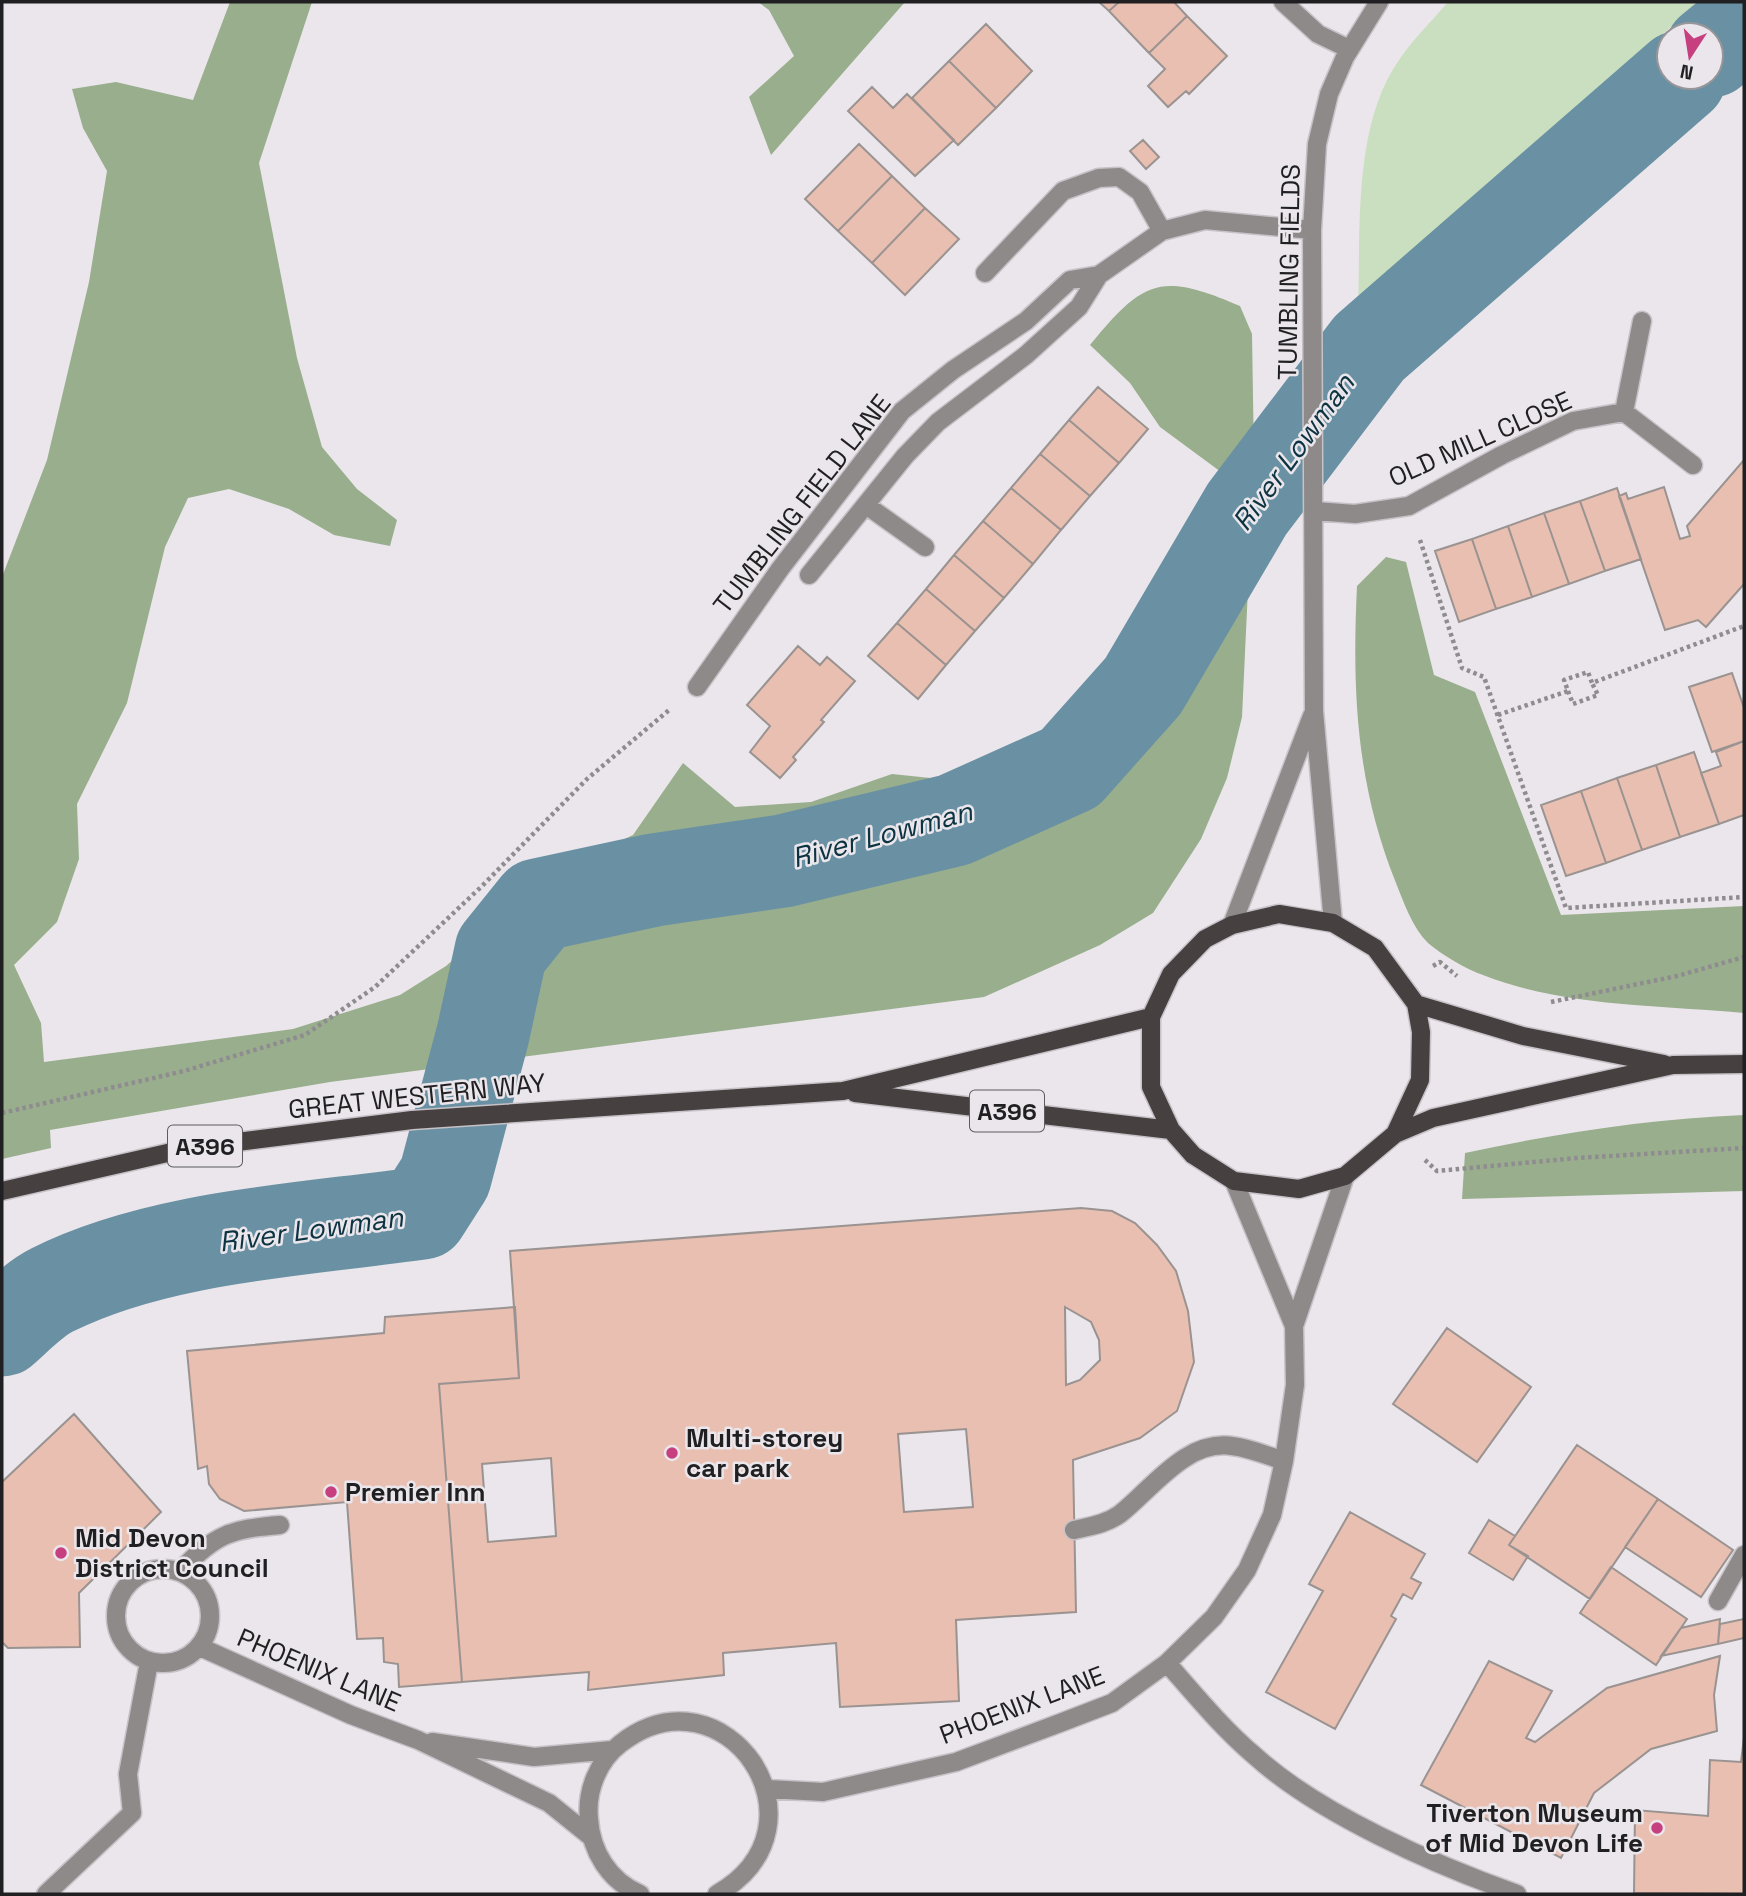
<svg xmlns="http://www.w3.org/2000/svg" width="1746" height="1896" font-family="'Space Grotesk',sans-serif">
<rect width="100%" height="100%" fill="#eae6eb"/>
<!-- green -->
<path fill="#cadfbf" d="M1448,2H1698L1358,312C1361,233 1352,127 1399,60C1413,39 1432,21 1448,2Z"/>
<!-- forest -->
<path fill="#99ae8d" d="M230,2H312L259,163L297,358L322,447L357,489L397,520L390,546L334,535L289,509L229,489L188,498L165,547L127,703L77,804L79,859L57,922L14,965L41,1023L44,1062L293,1029L400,995L446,966L550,874L633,835L683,763L735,807L811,802L892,774L940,779L1006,777L1080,710L1118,690L1148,657L1160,620L1191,579L1240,486L1160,427L1130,383L1090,345C1144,279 1161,272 1240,306L1252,334L1254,460L1242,717L1227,778L1201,839L1153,913L1100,945L984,997L330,1082L50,1130L51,1148L2,1159V577L47,460L89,282L107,171L83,128L72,89L116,82L193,100Z
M758,2H905L771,155L749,97L794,56L769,10Z
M1386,557L1406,562L1434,675L1475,692L1561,915L1744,906V1013C1659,1005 1564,1007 1483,975C1466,969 1442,955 1428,943C1412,927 1404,903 1396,883C1356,784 1352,690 1357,586Z
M1744,1115V1191L1462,1199L1465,1153C1557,1133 1650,1119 1744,1115Z"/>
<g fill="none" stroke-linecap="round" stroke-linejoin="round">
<!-- river -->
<path stroke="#6991a3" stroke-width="93" d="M1711,51L1744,24
M2,1330C17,1317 34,1299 52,1290C160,1236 303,1230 422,1213L445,1177L483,1034L501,951L538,905L654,880L783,861L954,820L1070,768L1143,686L1247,509L1369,348L1680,77"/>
</g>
<!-- building -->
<path fill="#e8bfb0" stroke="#9a9391" stroke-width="2" fill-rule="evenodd" d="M1099,2H1119L1109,11Z
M1119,2H1174L1187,16L1149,53L1109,11Z
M1187,16L1227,56L1189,94L1186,91L1168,107L1148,86L1165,69L1149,53Z
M986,24L1032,71L996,108L949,61Z
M949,61L996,108L958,145L912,98Z
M872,87L893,108L907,94L954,140L915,176L848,111Z
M1143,140L1159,157L1146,169L1130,151Z
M859,144L892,176L838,231L805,199Z
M892,176L925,208L872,263L838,231Z
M925,208L959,239L905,295L872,263Z
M1098,387L1148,429L1119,463L1069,420Z
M1069,420L1119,463L1090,496L1040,454Z
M1040,454L1090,496L1061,530L1011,488Z
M1744,460V584L1706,627L1698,620L1665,630L1619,496L1626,493L1628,499L1664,487L1680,539L1690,536L1687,526Z
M1011,488L1061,530L1033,564L983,521Z
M1617,488L1641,559L1605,571L1580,501Z
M1580,501L1605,571L1569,584L1544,513Z
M1544,513L1569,584L1532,597L1508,526Z
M983,521L1033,564L1004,598L954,555Z
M1508,526L1532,597L1496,609L1472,539Z
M1472,539L1496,609L1459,622L1435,551Z
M954,555L1004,598L975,631L926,589Z
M926,589L975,631L946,665L897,623Z
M897,623L946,665L918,699L868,656Z
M798,646L820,665L827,657L855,681L821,720L824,722L793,757L796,760L780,778L750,752L770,726L747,705Z
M1732,673L1744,708V741L1712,752L1689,687Z
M1744,741V815L1719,824L1701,773L1721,766L1716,752Z
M1694,752L1719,824L1680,837L1656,765Z
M1656,765L1680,837L1642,850L1617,778Z
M1617,778L1642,850L1606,863L1581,791Z
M1581,791L1606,863L1566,876L1541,805Z
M1081,1208L1112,1211L1135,1223L1157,1245L1176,1271L1188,1311L1194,1362L1177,1411L1140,1438L1073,1460L1076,1612L956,1620L959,1701L840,1707L836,1643L723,1653L724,1675L588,1690L589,1672L462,1682L439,1384L519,1378L510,1251ZM1065,1307L1091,1322L1099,1340L1100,1360L1080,1380L1066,1385ZM966,1429L973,1507L904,1512L898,1434ZM551,1458L556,1536L488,1542L482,1464Z
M515,1307L519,1378L439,1384L462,1682L399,1687L398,1664L384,1662L383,1638L357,1639L347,1502L244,1511L220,1499L209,1484L207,1466L198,1469L187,1351L384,1333L385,1317Z
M1447,1328L1531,1387L1477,1462L1393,1404Z
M74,1414L161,1512L79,1593L80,1647L8,1648L2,1642V1482Z
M1577,1445L1658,1499L1590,1599L1509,1545Z
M1658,1499L1733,1550L1701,1597L1625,1547Z
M1350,1512L1425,1554L1411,1578L1421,1583L1412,1599L1403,1594L1391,1616L1396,1619L1335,1729L1266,1692L1323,1591L1309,1584Z
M1489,1520L1515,1536L1509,1545L1528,1556L1513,1580L1469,1553Z
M1611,1567L1687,1619L1656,1665L1580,1613Z
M1720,1619L1718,1644L1661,1656L1681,1628Z
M1744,1619V1638L1718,1644L1720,1624Z
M1720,1656L1714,1695L1717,1731L1651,1749L1594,1793L1561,1858L1421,1785L1489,1661L1552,1691L1526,1738L1535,1742L1607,1688Z
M1744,1737V1894L1634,1893L1635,1810L1708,1816L1710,1760L1741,1762Z"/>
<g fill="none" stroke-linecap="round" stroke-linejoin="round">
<!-- minor casing -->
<g stroke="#c6c2c7" stroke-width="21">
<path id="minor" d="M1283,2L1318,34L1349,49
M985,273L1063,191L1099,178L1119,177L1140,192L1162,231
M1624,412L1642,321
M866,505L925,547
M1315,511L1355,514L1409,506L1502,455L1573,421L1624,412L1693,465
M809,575L905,456L938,422L1026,355L1079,307L1099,275
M697,687L780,569L902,411L953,370L1026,321L1070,280L1099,275L1162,231L1205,220L1312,230
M1333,923L1314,711L1312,230L1317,144L1329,94L1345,57L1379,2
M1232,925L1312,716
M1234,1181L1294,1326
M1074,1530C1091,1526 1106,1524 1120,1514C1151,1490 1186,1439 1232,1446C1250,1448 1268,1456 1284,1461
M116 1616a47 47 0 1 1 94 0a47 47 0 1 1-94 0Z
M180,1571C216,1534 230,1529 280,1525
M1718,1601L1744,1555
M200,1647L351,1715L418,1740L549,1803L590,1836
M1167,1663C1195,1695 1223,1729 1255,1756C1319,1814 1435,1865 1517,1894
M432,1742L534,1757L612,1750
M767,1789L823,1792L956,1762L1060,1723L1112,1703L1167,1663L1214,1617L1247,1570L1272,1515L1284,1461L1295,1385L1294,1326L1345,1176
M46,1894L132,1813L128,1774L149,1662
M640,1894C609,1881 591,1851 589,1819C586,1791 598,1761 620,1744C724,1662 837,1825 717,1894"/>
</g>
<!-- major casing -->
<g stroke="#c6c2c7" stroke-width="21">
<path id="major" d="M1416,1004L1523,1036L1664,1064
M855,1093L1171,1130
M1395,1134L1420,1080L1421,1032L1416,1004L1375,948L1333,923L1279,914L1232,925L1205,939L1171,974L1151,1017V1087L1171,1130L1193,1155L1234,1181L1299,1189L1345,1176L1395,1134L1433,1118L1673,1065L1744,1064
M2,1191L189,1148L412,1120L843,1091L1151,1017"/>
</g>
<!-- path -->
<path stroke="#8f8c90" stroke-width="4.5" stroke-dasharray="3.5 3.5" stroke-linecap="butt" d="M1420,540L1462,668L1484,677L1566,908L1744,897
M1568,691L1573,704L1598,695L1592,683
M1498,715L1568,691L1564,680L1588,672L1592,683L1744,626
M1433,966L1440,962L1457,976
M1551,1002L1677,976L1744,957
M2,1113L184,1071L305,1035L375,987L481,887L588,778L669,710
M1425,1160L1437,1171L1577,1158L1744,1148"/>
<!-- minor -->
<use href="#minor" stroke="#8e8a8a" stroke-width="18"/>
<!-- major -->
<use href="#major" stroke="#464140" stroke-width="18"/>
</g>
<!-- markers -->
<g fill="#c64080" stroke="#eae6eb" stroke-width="2.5">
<circle cx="672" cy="1453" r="7"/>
<circle cx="331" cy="1492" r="7"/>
<circle cx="61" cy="1553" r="7"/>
<circle cx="1657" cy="1828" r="7"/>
</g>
<g text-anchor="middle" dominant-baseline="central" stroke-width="5" stroke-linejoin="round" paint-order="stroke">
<!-- shield labels -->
<g fill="#eae6eb" stroke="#5d5b5e" stroke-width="2">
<rect x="970" y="1090.5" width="74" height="41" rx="5"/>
<rect x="168" y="1125.5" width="74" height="41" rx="5"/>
</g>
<g font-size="24" font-weight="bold" fill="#201f21">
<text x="1007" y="1111">A396</text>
<text x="205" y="1146">A396</text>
</g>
<!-- street labels -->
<g font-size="26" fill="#201f21" stroke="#eae6eb">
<text transform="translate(1289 272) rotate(-89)">TUMBLING FIELDS</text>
<text transform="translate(1480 439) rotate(-24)">OLD MILL CLOSE</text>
<text transform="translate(802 504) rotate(-52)">TUMBLING FIELD LANE</text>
<text transform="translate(417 1096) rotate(-6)">GREAT WESTERN WAY</text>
<text transform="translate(319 1670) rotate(23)">PHOENIX LANE</text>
<text transform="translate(1022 1705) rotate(-21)">PHOENIX LANE</text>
</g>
<!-- poi labels -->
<g font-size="26" font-weight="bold" fill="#201f21" stroke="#eae6eb" text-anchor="start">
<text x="686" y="1438">Multi-storey<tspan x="686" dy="30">car park</tspan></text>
<text x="345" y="1492">Premier Inn</text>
<text x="75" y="1538">Mid Devon<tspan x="75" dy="30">District Council</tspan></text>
<text x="1643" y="1813" text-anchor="end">Tiverton Museum<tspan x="1643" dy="30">of Mid Devon Life</tspan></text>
</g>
<!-- water labels -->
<g font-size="28" font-style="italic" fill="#0c3341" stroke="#eae6eb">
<text transform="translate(1293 452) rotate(-54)">River Lowman</text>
<text transform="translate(882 834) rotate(-15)">River Lowman</text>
<text transform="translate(311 1229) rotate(-8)">River Lowman</text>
</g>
</g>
<!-- border -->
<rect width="1746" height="1896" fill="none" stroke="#201f21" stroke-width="7"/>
<!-- north arrow -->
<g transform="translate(1690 56) rotate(192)"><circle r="33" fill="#eae6eb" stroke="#99969a" stroke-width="2"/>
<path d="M0-5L12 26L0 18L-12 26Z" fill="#c64080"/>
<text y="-10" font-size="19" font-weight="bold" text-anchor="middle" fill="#201f21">N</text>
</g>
</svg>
